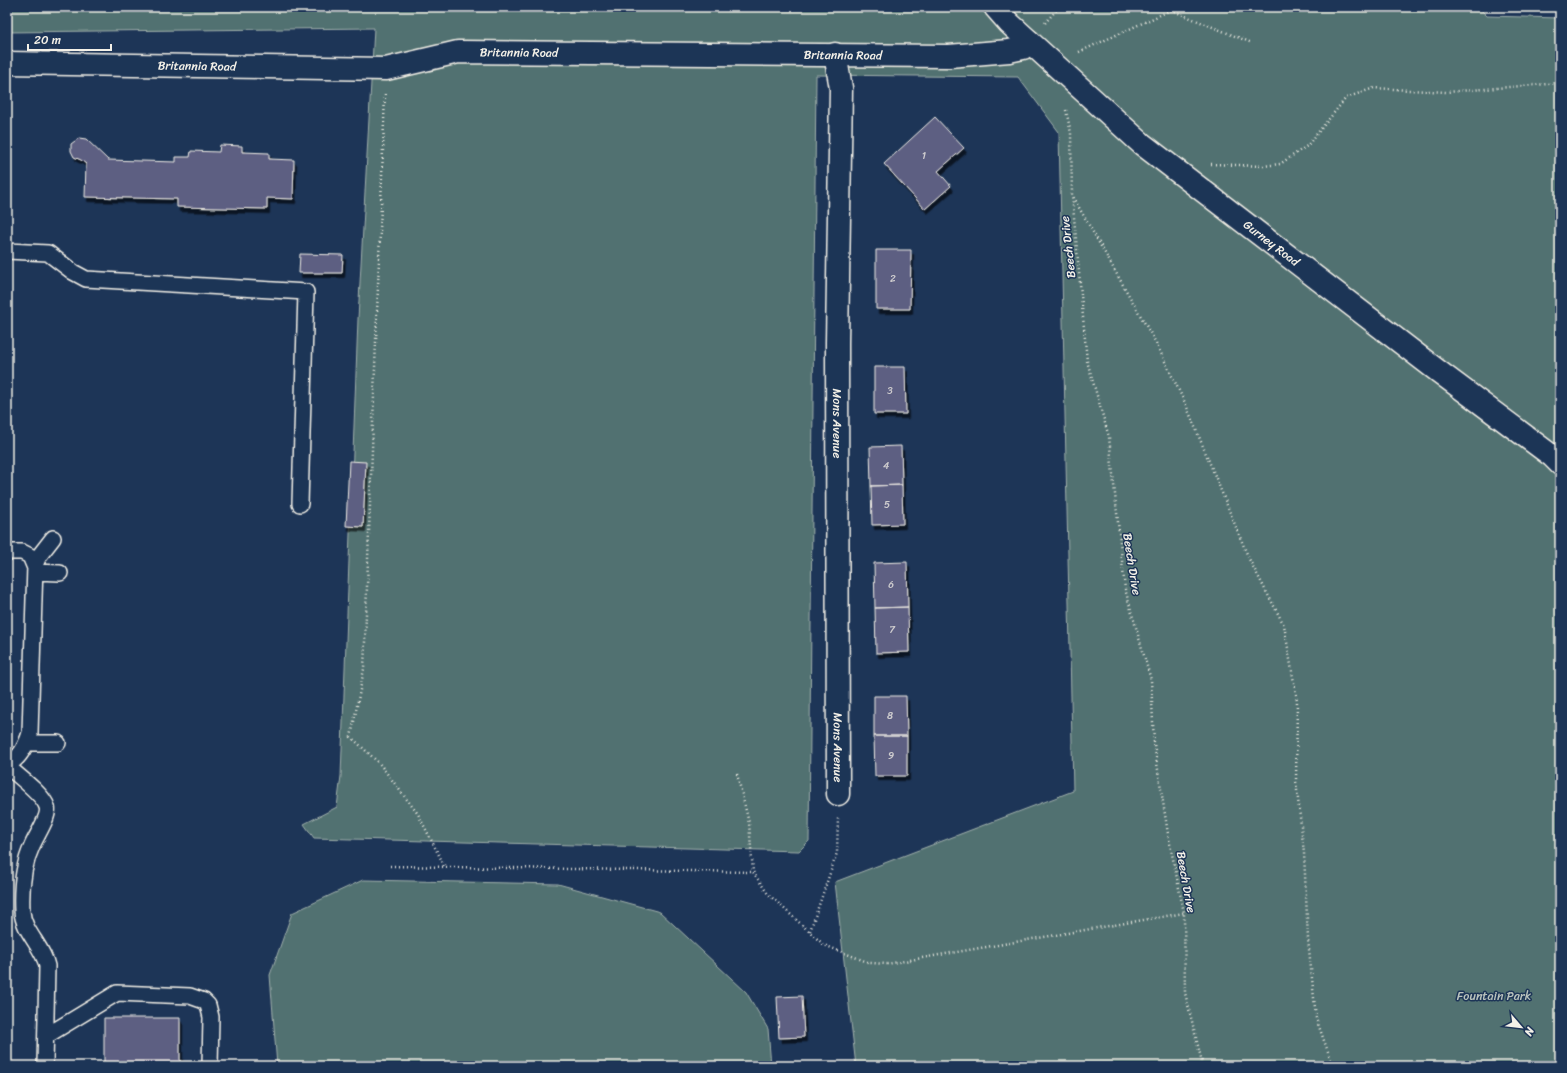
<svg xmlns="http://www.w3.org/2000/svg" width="1567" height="1073" font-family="Sriracha,sans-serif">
<defs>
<filter id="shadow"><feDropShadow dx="2.5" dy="4.5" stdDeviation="0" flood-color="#0009"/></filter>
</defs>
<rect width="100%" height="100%" fill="#1d3557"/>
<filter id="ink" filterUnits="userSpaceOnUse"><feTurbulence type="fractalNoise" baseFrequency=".025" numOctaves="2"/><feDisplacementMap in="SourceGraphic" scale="8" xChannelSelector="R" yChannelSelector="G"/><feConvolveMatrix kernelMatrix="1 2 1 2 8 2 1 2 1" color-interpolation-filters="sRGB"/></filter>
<g filter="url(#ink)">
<!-- green -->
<path fill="#517171" stroke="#a2b1ac" d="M7,7H1478L1487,16L1560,18V1066H856L835,882L1073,791L1059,132L1018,77L816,75L809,841L799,851L314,838L304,824L337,807L341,776L358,319L374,28L7,32Z
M363,880L558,884L660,912L746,992L768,1029L771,1066H277L270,975L292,913Z"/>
<!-- building -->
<path fill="#5d5e82" stroke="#f4f1e8" filter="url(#shadow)" d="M935,117L964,148L938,171L951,186L925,209L884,164Z
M79,138L86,139L108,160L176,162V157H190L191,151L219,152L220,145L242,146V152L269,153V159L294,160L293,199L267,198V209L177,207V199L85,197L86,164L81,160L74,157L71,151V144Z
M876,250H911L910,309H876Z
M300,254L343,255L342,273H299Z
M874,367H905L906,414H874Z
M901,446L902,485L871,486L870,447Z
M349,461L366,462L363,527L346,526Z
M902,485L903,524L872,525L871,486Z
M907,562L908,607L875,608L874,563Z
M908,607L909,652L876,653L875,608Z
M874,696H906L907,736H874Z
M874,736H907V776H875Z
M802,996L804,1037L779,1038L777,997Z
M104,1018H180V1066H104Z"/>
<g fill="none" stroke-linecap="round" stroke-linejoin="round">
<!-- service casing -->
<g stroke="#f4f1e8" stroke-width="18">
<path id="service" d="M7,251L48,253L73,272L86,279L306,292L300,504
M12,552H22L30,556L35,568
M35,572L60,573
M28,743H58
M7,765C20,759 26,746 30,733L35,565L39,556L53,538
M7,766C17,775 44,795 47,807C50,816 36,836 32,846C23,865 21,890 22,911C23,932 43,946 47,966L45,1066
M46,1036L117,993L190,996L204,1001L208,1005L211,1017L210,1066"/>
</g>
<!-- minor casing -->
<g stroke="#f4f1e8" stroke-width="25">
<g id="minor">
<path id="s1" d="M835,54L841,88L837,343L838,794"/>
<path id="s2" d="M7,63L386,69L458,52L949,56L1009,51L1023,48L1029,41"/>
</g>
</g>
<!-- tertiary casing -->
<g stroke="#f4f1e8" stroke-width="25">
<g id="tertiary">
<path id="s3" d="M995,7L1009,23L1142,144L1438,371L1552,456L1560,464"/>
</g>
</g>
<!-- path -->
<path stroke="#f4f1e8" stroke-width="2.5" stroke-dasharray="1 3" stroke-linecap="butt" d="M1171,10L1252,43
M1045,23L1059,7
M1079,52L1171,10V7
M385,94L364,669L351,737L379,763L418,814L445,867
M1066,110L1071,133L1072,195L1087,361L1109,437L1125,589L1151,680L1154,744L1168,834L1184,913L1185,993L1203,1066
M1211,164L1263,166L1280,164L1307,146L1346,98L1374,88L1446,92L1560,83
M1073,197L1156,343L1186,405L1249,559L1284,625L1297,700L1296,781L1304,853L1308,939L1316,1018L1333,1066
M737,774L749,823L753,872L768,894L824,945L870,963L887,964L1184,913
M390,866L753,872
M810,931L837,853L838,818"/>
<!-- service -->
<use href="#service" stroke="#1d3557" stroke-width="15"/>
<!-- minor -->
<use href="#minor" stroke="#1d3557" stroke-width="22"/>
<!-- tertiary -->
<use href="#tertiary" stroke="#1d3557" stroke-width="22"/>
</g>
</g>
<g text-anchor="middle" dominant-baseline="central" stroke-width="3" stroke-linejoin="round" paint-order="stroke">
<!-- number labels -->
<g font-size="10" fill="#ceccce">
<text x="924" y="156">1</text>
<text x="893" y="279">2</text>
<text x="890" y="391">3</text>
<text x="886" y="466">4</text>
<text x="887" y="505">5</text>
<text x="891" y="585">6</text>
<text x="892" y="630">7</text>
<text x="890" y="716">8</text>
<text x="891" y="756">9</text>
</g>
<!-- street labels -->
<g font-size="12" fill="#f4f1e8" stroke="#1d3557">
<text stroke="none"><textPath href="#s2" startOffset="514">Britannia Road</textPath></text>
<text stroke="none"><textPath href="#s2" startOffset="838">Britannia Road</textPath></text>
<text stroke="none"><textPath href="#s2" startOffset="190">Britannia Road</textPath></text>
<text stroke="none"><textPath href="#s3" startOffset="364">Gurney Road</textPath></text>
<text transform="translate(1068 247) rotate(-96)">Beech Drive</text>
<text stroke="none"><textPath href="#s1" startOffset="370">Mons Avenue</textPath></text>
<text transform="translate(1132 564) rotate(81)">Beech Drive</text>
<text stroke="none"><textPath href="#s1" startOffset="694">Mons Avenue</textPath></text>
<text transform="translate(1186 882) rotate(80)">Beech Drive</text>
</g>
<!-- park labels -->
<g font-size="12" fill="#bbc4be" stroke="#1d3557">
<text x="1494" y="996">Fountain Park</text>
</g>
</g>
<!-- margin -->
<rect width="1567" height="1073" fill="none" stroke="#1d3557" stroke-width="24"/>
<rect x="12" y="12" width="1543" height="1049" fill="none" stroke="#f4f1e8" stroke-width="1.5" filter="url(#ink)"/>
<!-- north arrow -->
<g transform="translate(1521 1027) rotate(118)" stroke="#1d3557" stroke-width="3" paint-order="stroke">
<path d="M0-3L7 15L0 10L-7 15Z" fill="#f4f1e8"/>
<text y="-6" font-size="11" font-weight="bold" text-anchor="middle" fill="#f4f1e8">N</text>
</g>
<!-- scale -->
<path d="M28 44v6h83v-6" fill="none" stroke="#f4f1e8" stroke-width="2"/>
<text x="34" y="44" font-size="12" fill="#f4f1e8" stroke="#1d3557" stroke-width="3" paint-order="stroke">20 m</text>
</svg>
